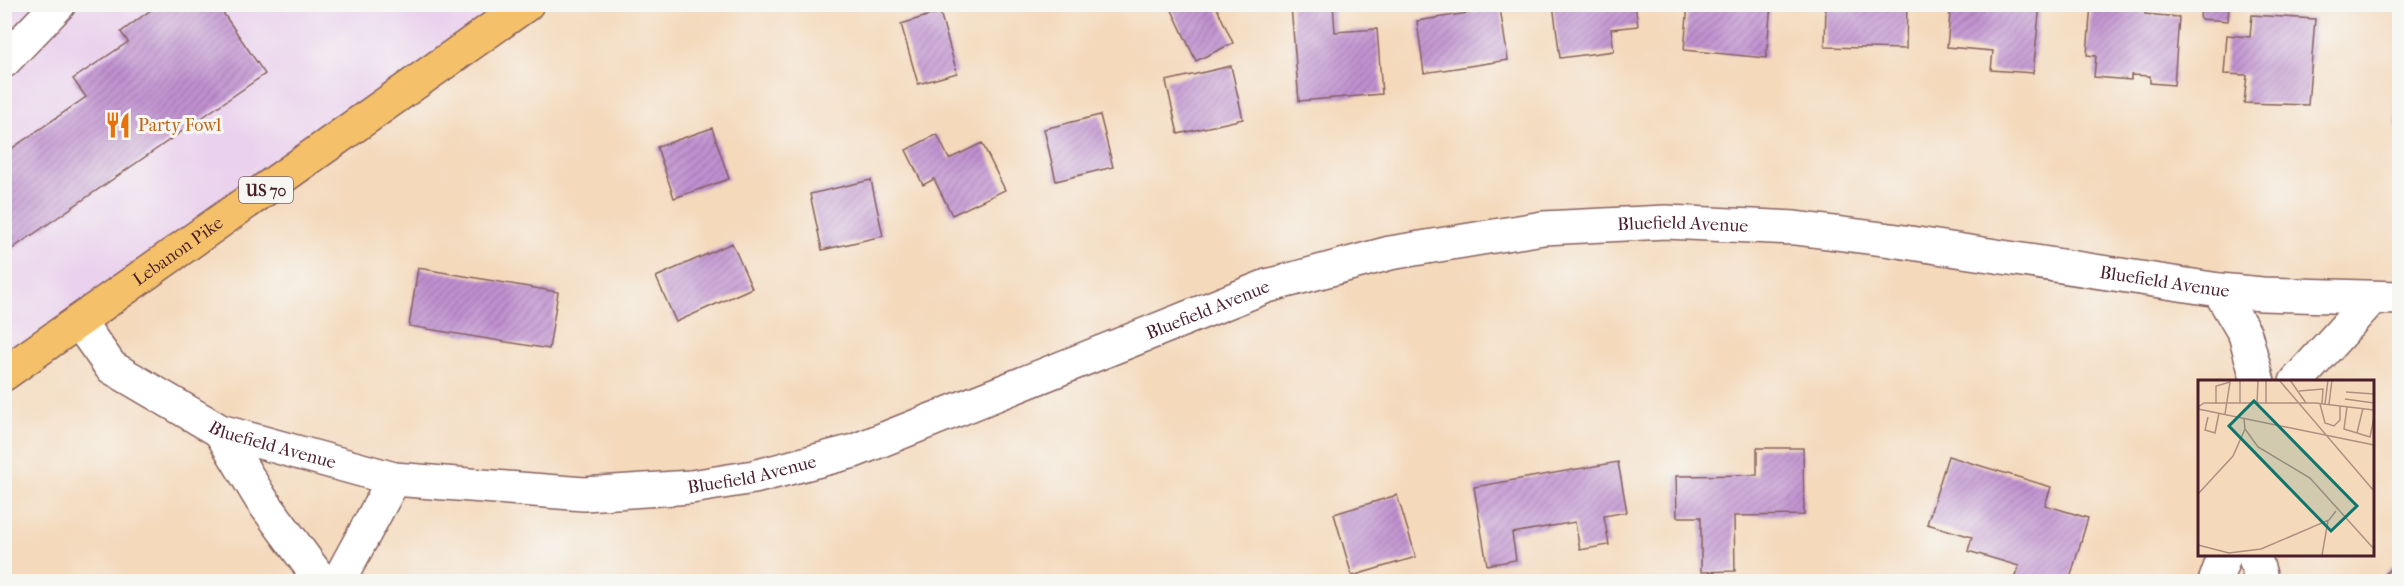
<svg xmlns="http://www.w3.org/2000/svg" width="2404" height="586" font-family="'IM FELL French Canon',serif">
<defs>
<pattern id="building-hatch" width="6" height="6" patternUnits="userSpaceOnUse" patternTransform="scale(1.5)"><rect width="6" height="6" fill="#c091d0"/><path d="M-1 1l2-2M0 6l6-6M5 7l2-2" fill="none" stroke="#9e76a9"/></pattern>
</defs>
<rect width="100%" height="100%" fill="#f6f6f2"/>
<filter id="ink" filterUnits="userSpaceOnUse"><feTurbulence type="fractalNoise" baseFrequency=".0167" numOctaves="2"/><feDisplacementMap in="SourceGraphic" scale="12" xChannelSelector="R" yChannelSelector="G"/><feConvolveMatrix kernelMatrix="1 2 1 2 8 2 1 2 1" color-interpolation-filters="sRGB"/></filter>
<filter id="wash" filterUnits="userSpaceOnUse"><feTurbulence type="fractalNoise" baseFrequency=".008" numOctaves="4" result="noise"/><feDisplacementMap in="SourceGraphic" scale="24" xChannelSelector="R" yChannelSelector="G"/><feGaussianBlur stdDeviation="1.35" result="paint"/><feColorMatrix in="noise" values="0 0 0 0 0 0 0 0 0 0 0 0 0 0 0 0 0 1.4 0 .05"/><feComposite in="paint" operator="in"/></filter>
<g filter="url(#wash)">
<rect width="100%" height="100%" fill="#f4d9bb"/>
<!-- built -->
<path fill="#ead1ed" d="M5,5H527L5,374Z"/>
<g id="blocks">
<!-- building -->
<path fill="url(#building-hatch)" d="M159,4H217L265,74L9,251L4,241V154L86,97L73,79L128,42L121,32Z
M1169,4H1215L1233,43L1196,61Z
M1333,4L1335,32L1377,29L1382,94L1299,101L1291,6Z
M1553,4H1635L1638,26L1611,29L1614,51L1560,58Z
M1688,4H1771L1766,58L1684,50Z
M1826,4H1907L1906,49L1825,47Z
M1951,4H2040L2033,73L1991,70L1993,51L1947,47Z
M2091,4H2146L2145,14L2179,17L2174,85L2150,83V76L2131,75V80L2094,77L2096,56L2087,55Z
M2201,4H2229L2228,21L2200,19Z
M1500,8L1508,60L1424,73L1417,21Z
M940,12L957,73L918,84L901,24Z
M2252,15L2315,19L2308,105L2244,103L2247,75L2224,74L2227,35L2250,37Z
M1231,66L1243,119L1178,134L1166,81Z
M2400,66V127H2396L2395,67Z
M1100,115L1113,167L1056,181L1044,129Z
M712,128L729,179L674,198L657,147Z
M937,134L949,159L982,143L1005,190L952,215L934,179L923,185L906,150Z
M871,180L883,236L822,250L810,194Z
M732,243L752,288L676,322L656,277Z
M418,268L558,292L549,349L409,326Z
M1757,448H1803L1804,515L1734,516L1735,571L1701,572V517H1677L1676,476L1757,475Z
M1948,456L2051,487L2045,505L2088,518L2069,582H2014L2019,566L1968,551L1972,537L1927,524Z
M1618,462L1627,512L1604,516L1609,545L1580,550L1575,522L1512,533L1516,560L1487,565L1474,487Z
M1397,495L1416,557L1352,576L1334,514Z
M2400,559V582H2389L2383,576Z"/>
</g>
</g>
<g filter="url(#ink)">
<use href="#blocks" fill-opacity="0" stroke="#86605d" stroke-width="1.5"/>
<g fill="none" stroke-linecap="round" stroke-linejoin="round">
<!-- minor casing -->
<g stroke="#86605d" stroke-width="36">
<g id="minor">
<path d="M4,61L59,4"/>
<path d="M2219,290L2245,334L2258,382"/>
<path id="s1" d="M79,322L111,367L220,431L394,479L584,494L691,487L754,477L854,451L1267,286L1390,253L1543,228L1666,222L1795,228L1891,240L2219,290L2262,294L2400,298"/>
<path d="M2296,382L2372,298"/>
<path d="M220,431L261,499L322,582"/>
<path d="M2254,554L2262,582"/>
<path d="M338,582L394,479"/>
<path d="M2215,582L2225,554"/>
</g>
</g>
<!-- primary casing -->
<g stroke="#86605d" stroke-width="36">
<g id="primary">
<path id="s2" d="M4,374L527,4"/>
</g>
</g>
<!-- minor -->
<use href="#minor" stroke="#fff" stroke-width="33"/>
<!-- primary -->
<use href="#primary" stroke="#f4c16a" stroke-width="33"/>
</g>
</g>
<!-- icons -->
<defs>
<g id="restaurant-bare" transform="scale(2.07)"><path d="M-5-6h1v4h1v-4h1v4h1v-4h1v5L-1.5 .5V6h-2V.5L-5-1ZM5-6V6H3V1.5H1.5Q1.5-4 5-6Z" fill="#e8710a" stroke="#f6f6f2" stroke-width="2.5" paint-order="stroke"/></g>
</defs>
<g fill-rule="evenodd">
<use href="#restaurant-bare" x="118" y="125"/>
</g>
<g text-anchor="middle" dominant-baseline="central" stroke-width="6" stroke-linejoin="round" paint-order="stroke">
<!-- shield labels -->
<rect fill="#f6f6f2" stroke="#7e6067" stroke-width="1.5" x="239" y="177" width="54" height="26" rx="4.5"/>
<g font-size="16" font-weight="bold" fill="#4a1f2b">
<text x="266" y="190">US 70</text>
</g>
<!-- food labels -->
<g font-size="18" fill="#c56008" stroke="#f6f6f2" text-anchor="start">
<text x="138" y="125">Party Fowl</text>
</g>
<!-- street labels -->
<g font-size="18" fill="#4a1f2b" stroke="#f6f6f2">
<text stroke="none"><textPath href="#s1" startOffset="1694">Bluefield Avenue</textPath></text>
<text stroke="none"><textPath href="#s2" startOffset="213">Lebanon Pike</textPath></text>
<text stroke="none"><textPath href="#s1" startOffset="2180">Bluefield Avenue</textPath></text>
<text stroke="none"><textPath href="#s1" startOffset="1208">Bluefield Avenue</textPath></text>
<text stroke="none"><textPath href="#s1" startOffset="236">Bluefield Avenue</textPath></text>
<text stroke="none"><textPath href="#s1" startOffset="722">Bluefield Avenue</textPath></text>
</g>
</g>
<!-- overview -->
<g transform="translate(2198 380)">
<rect width="176" height="176" fill="#f4d9bb"/>
<path fill="none" stroke="#b08f81" stroke-width="1.5" d="M42,0V23M81,0L176,111M92,0L108,23M101,11L125,9L124,24M148,12L176,14M147,19L176,23M18,24V6L32,2L27,34M59,24L60,0M68,24V0M122,24L127,43L136,46L142,40V26M127,24L130,0M131,24L134,0M0,27L6,23H117L176,30M149,27L146,49L172,57L176,37M0,29L176,65M10,37L7,50L17,53L21,33M46,39L47,49L60,67L112,98L176,169M159,53L165,28M0,114L35,76L47,49M0,165L31,173L63,169L131,140L138,131M124,175L130,141"/>
<path fill="#0f766e" fill-opacity="0.15" stroke="#0f766e" stroke-width="3" d="M56,21L159,126L133,151L31,46Z"/>
<rect width="176" height="176" fill="none" stroke="#4a1f2b" stroke-width="3"/>
</g>
<!-- margin -->
<rect width="2404" height="586" fill="none" stroke="#f6f6f2" stroke-width="24"/>
</svg>
